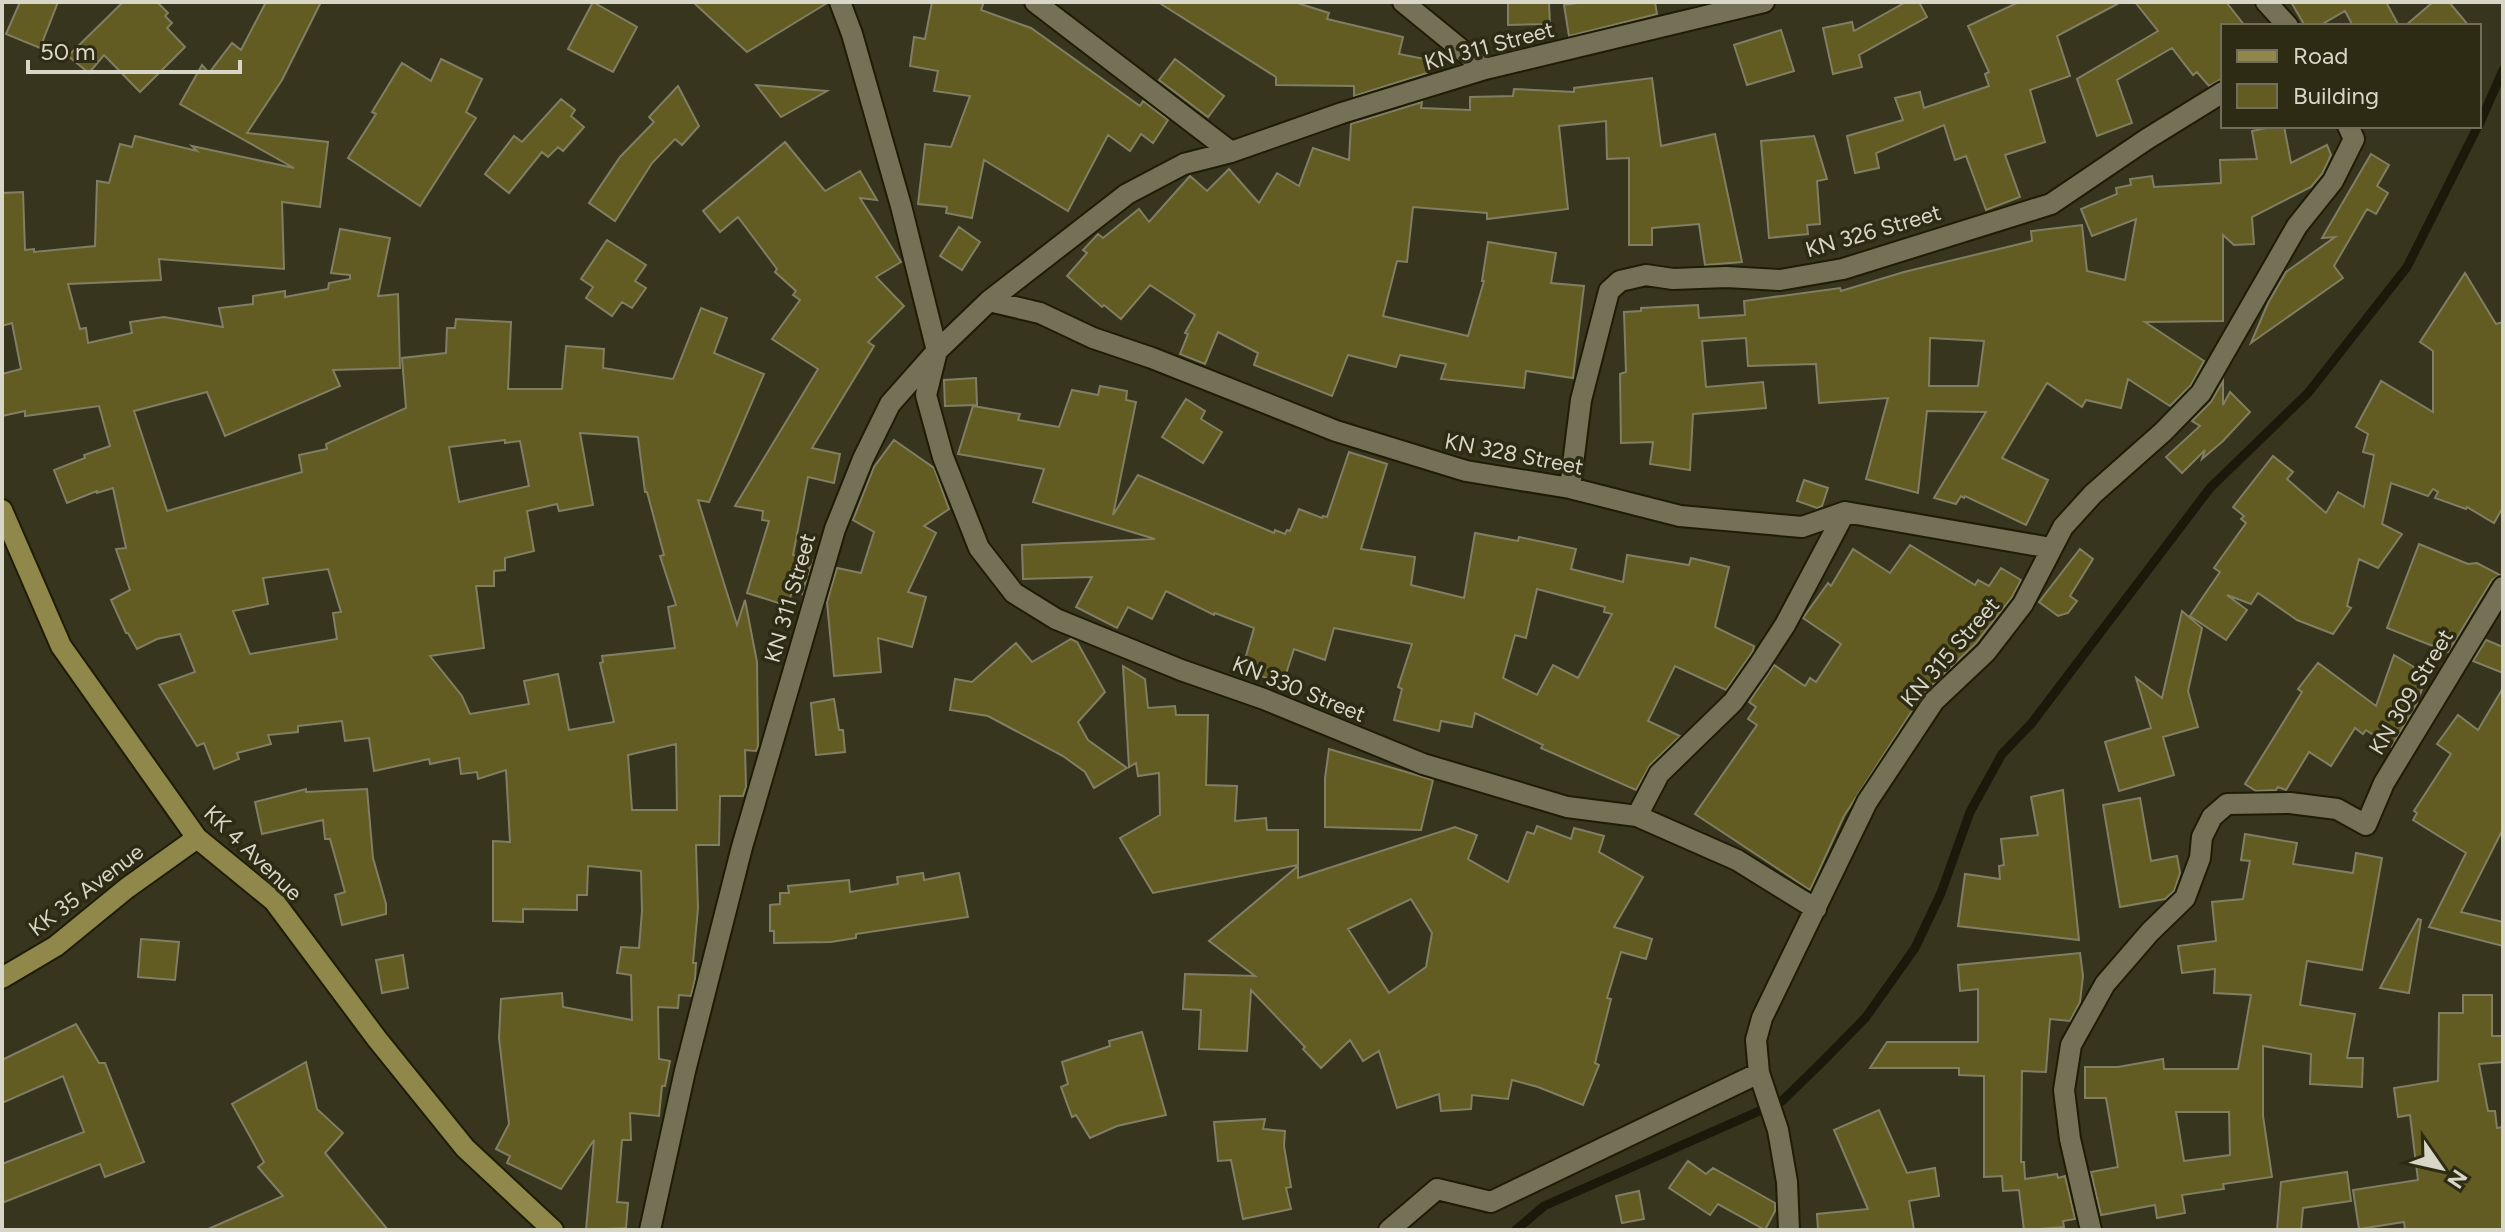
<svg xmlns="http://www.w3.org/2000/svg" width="2505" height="1232" font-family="Figtree,sans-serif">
<rect width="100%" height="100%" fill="#37351d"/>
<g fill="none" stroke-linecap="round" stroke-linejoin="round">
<!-- stream -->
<path stroke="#1a190a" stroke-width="9" d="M2479,125L2503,70
M1516,1230L1544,1206L1782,1101L1823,1061L1866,1017L1915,948L1941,893L1970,812L2002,754L2031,724L2210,488L2308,393L2407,267L2478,126"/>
</g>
<!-- building -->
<path fill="#625b22" stroke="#817e64" stroke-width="2" fill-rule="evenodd" d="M20,2H58L40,48L6,34Z
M123,2H157L168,13L165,16L172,23L167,28L185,47L140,92L104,55L89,73L68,56Z
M266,2H321L282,80L247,133L328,142L320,207L282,202L284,269L159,259L161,280L68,284L80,329L86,328L88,343L132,333L130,322L164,317L223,327L219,308L253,304V296L285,291V297L328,289L329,283L350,279V275L331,273L340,229L390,238L378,296L398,294L400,368L333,370L340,386L225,436L207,392L134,411L167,511L302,472L299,455L327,449L326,444L406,408L402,358L446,353L447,328H455L456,319L511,322L508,389H562L566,346L604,349L603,368L673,379L701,308L727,318L714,353L764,374L709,502L698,500L737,625L745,600L757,662L758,746L756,751L745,750L746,787L743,796H720L719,845H696L698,908L693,963H696L695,979L691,996L679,995L678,1008L658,1007L659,1059L670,1061L665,1086H662L659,1116L630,1113L631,1140H622L617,1202L628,1203L626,1228L586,1230L594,1140L561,1189L507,1163L510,1156L496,1149L509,1124L499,1038L501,999L562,993L563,1007L632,1020L631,975L617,973L621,947L639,948L642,911L641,871L588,866L587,895H577V910L523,909V922L493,921V841L510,842L506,770L478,779L477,772L461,774L459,758L430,764L429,759L374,771L369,738L345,741L342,721L298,726V732L268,735L271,744L237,753L239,759L214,769L204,743L197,746L159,685L195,672L180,634L157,639L137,649L128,633H126L111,600L130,590L116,549L126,548L113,488L97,493V491L67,503L54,470L85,458L84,455L110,446L99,406L25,416V411L2,416V374L21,369L12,323L2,326V193L23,192L25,250L34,249V252L95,246L97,181L109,183L120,144L132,147L135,136L197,151L192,146L294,168L180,104L202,65L209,73L232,43L241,50ZM580,433L638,437L645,492H647L664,555L660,556L676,605L668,607L675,648L602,656L603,662L600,663L614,722L569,730L558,674L524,681L529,704L470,714L462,696L430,656L484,648L476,586H494V571L505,570V558L534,551L527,511L557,504L559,511L593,505ZM505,440V443L520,441L529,486L459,502L449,447ZM328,569L341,612L333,613L337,639L250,654L233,611L268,604L263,578ZM676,744L677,810H632L628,755Z
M593,2L637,27L613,72L568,49Z
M693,2H827V3L747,52Z
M932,2H984L981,10L1031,28L1140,106L1143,101L1168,120L1153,143L1141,134L1130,151L1108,135L1068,211L984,160L972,218L946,213L947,207L918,204L925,144L951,147L970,96L934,91L938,71L910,66L914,37L925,39Z
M1158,2H1294L1329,13L1327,19L1403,37L1399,54L1430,60L1427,73L1354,96V86L1276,85V77Z
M1508,2H1549L1550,24L1508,25Z
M1585,2H1655L1657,14L1569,36L1564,5Z
M1906,2H1919L1927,17L1859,55L1862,67L1833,74L1823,28L1852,22L1854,31Z
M2019,2H2121L2057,36L2070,76L2030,90L2045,142L2005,155L2020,197L1986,210L1966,156L1955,160L1944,125L1876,153L1879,168L1855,173L1847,136L1903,120L1895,98L1920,92L1924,108L1989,86L1985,74L1989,72L1968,26Z
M2135,2H2226L2245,26H2223V78L2209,86L2197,72L2193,75L2172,48L2117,80L2132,123L2097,136L2077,79L2158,31Z
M2291,2H2386L2399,26H2353L2345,11L2319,26H2305Z
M2433,2H2449L2469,26H2405Z
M1781,30L1794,71L1747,85L1734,45Z
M441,59L482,79L466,112L476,118L420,206L348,158L376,114L372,112L402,63L431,81Z
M1175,59L1224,96L1208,117L1159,80Z
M1652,78L1661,146L1715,134L1742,262L1705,265L1699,224L1652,228V245H1629V158L1607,159L1606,121L1559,126L1568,209L1487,219V213L1413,207L1407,262L1397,261L1383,316L1468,336L1484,281H1482L1488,242L1556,253L1551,283L1584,286L1573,378L1526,371L1524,388L1441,379L1446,364L1400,355L1396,367L1348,355L1332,396L1254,365L1258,353L1218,332L1205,364L1180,354L1188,334L1185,333L1195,315L1150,285L1121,319L1104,305L1102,307L1067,276L1087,253L1083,250L1098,234L1103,238L1139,209L1149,222L1190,176L1207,191L1229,169L1259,203L1277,173L1299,186L1313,148L1349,160L1351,124L1422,102L1421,108L1470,110V97L1513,96L1514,89L1574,92V88Z
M756,85L827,91L781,117Z
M678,86L699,126L682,145L675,139L652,163L615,221L589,203L620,157L654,122L649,117Z
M561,99L575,110L571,116L584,127L563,151L558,147L548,157L542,152L509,193L485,174L514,136L522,142Z
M2276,126H2284L2291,163L2327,145L2331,155L2322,174L2311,187L2252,217L2254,244L2234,245L2223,235V321L2145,322L2204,361L2191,385L2170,406L2128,379L2121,408L2086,400L2082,407L2047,383L2002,458L2048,480L2026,525L1965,496L1964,498L1961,496L1956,504L1934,498L1986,412L1927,411L1918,493L1866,479L1888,398L1819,403L1816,364L1748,366L1746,338L1702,341L1706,387L1763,382L1766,408L1693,414L1690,470L1650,464L1653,442L1621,443L1620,374L1626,372L1624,312L1641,311V308L1698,305L1699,318L1745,315L1744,301L1840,288L1841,291L1904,272L2032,241L2031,231L2082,225L2087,271L2125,280L2136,219L2092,236L2081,209L2117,194L2116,188L2131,185L2130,179L2152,176L2154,187L2221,183L2220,160L2257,159L2252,131ZM1930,338L1984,341L1978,386H1929Z
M1814,136L1827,179L1817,181L1820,224L1807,225L1808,234L1769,238L1761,141Z
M785,142L825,191L860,171L877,200L860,198L901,262L876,277L904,306L868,342L874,346L812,448L840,454L834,483L808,477L793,555L812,560L802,594L792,591L788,606L747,593L769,521L762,520L763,511L735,506L818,369L772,339L800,300L793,295L796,291L775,272L777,269L738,217L720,232L703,211Z
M2371,154L2389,165L2377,186L2388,193L2376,214L2367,209L2334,266L2343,278L2251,343L2268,303L2286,272L2335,237L2322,238Z
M959,227L980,242L962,270L940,256Z
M607,240L646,265L635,281L646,288L632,308L622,302L612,316L586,298L593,287L581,279Z
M2465,273L2496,324L2503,322V507L2494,523L2467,507L2466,509L2435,498L2438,492L2433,489L2428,496L2391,483L2382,524L2402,534L2378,568L2359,559L2347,606L2351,608L2333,634L2297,620L2258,593L2251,604L2227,595L2247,610L2226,640L2190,616L2220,572L2214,568L2246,523L2241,519L2244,516L2233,507L2273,456L2293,472L2287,479L2326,513L2338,492L2364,507L2374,455L2363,452L2368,434L2356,427L2381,381L2433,412V351L2420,342Z
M976,378L977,405L945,406L944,380Z
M2223,381V405L2230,392L2250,412L2223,441L2202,459L2205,450L2182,473L2166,457L2200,426L2192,421L2211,402Z
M1100,386L1127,391L1126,400L1136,402L1113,515L1138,475L1274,533L1275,530L1285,534L1287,530L1290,531L1299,509L1322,518L1323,516L1327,517L1349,452L1387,464L1361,549L1415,557L1411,585L1464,598L1475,533L1518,541L1519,537L1576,549L1571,569L1623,582L1627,555L1689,565L1691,558L1729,567L1715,627L1754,646L1753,651L1726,690L1675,666L1648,721L1680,736L1650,765L1636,790L1541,748L1543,745L1475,713L1472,727L1441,721L1439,731L1394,720L1402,689L1398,687L1412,644L1334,628L1325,660L1294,649L1283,683L1242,670L1254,628L1215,613L1214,615L1166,591L1152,619L1128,607L1117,628L1076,607L1092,577L1023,579L1022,545L1155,539L1033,502L1044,469L958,454L973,406L1020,414L1018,420L1059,427L1072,390L1098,395ZM1537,589L1605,607L1604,612L1612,614L1578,678L1553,665L1537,695L1503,678L1515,635L1526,638Z
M1186,399L1205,411L1201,419L1222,432L1203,463L1162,437Z
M894,440L934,468L949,509L924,526L936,533L908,592L926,597L912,647L878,638L881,672L834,676L827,602L837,568L861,573L874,532L853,520L874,467Z
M1804,480L1828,488L1822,506L1817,508L1797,501Z
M2419,544L2468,564L2477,563L2500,575L2492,580L2448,652L2387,628Z
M1910,545L1975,585L1978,580L1989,586L2001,568L2021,580L2012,597L1976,643L1923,694L1844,816L1810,890L1695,814L1757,725L1748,719L1756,707L1749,702L1774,665L1805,686L1810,678L1816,682L1841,644L1803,618L1828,583L1831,586L1853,549L1890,573Z
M2080,549L2093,559L2070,596L2077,601L2068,613L2058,616L2039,602Z
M2182,611L2202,628L2188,691L2198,727L2163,737L2174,775L2119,791L2105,742L2151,728L2136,678L2162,698Z
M1071,639L1077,642L1105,692L1078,722L1088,740L1127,768L1094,788L1085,772L1063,756L988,716L950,710L955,679L972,682L1016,643L1032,662Z
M2486,640L2503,647V673L2473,661Z
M2394,655L2427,675L2417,703L2391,747L2366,730L2363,734L2355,728L2331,766L2309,752L2286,790L2278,787L2276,790L2256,791L2245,784L2302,692L2298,689L2318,663L2376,706Z
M1123,666L1145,679L1148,708L1175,706L1176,715H1208L1206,785L1237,786L1235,821L1266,818L1267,830H1298V865L1153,893L1120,838L1160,815L1159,773L1138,776L1136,763L1129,767Z
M2503,688V829L2461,912L2503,922V946L2429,927L2466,853L2413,820L2417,813L2414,811L2451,754L2437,744L2458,715L2478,730Z
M834,699L839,730H843L845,752L816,755L811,703Z
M1329,749L1433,780L1421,830L1325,827V778Z
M306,789V792L367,789L373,858L386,904V914L342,925L335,895L345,892L330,839H325L323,820L262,834L255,802Z
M2063,790L2079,940L1958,926L1965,874L2000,879L1999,866L2004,865L2001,839L2038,835L2031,797Z
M2140,798L2151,861L2177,856L2180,873L2174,891L2165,899L2120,907L2103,805Z
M1537,826L1571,839L1574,828L1604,836L1599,852L1643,877L1614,927L1652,939L1646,959L1621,952L1607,998L1611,999L1595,1063L1599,1065L1583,1105L1538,1087L1512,1080L1508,1099L1472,1095L1471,1109L1441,1111L1439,1094L1397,1108L1379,1051L1363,1061L1350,1040L1321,1068L1303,1049L1305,1047L1251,990L1247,1051L1199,1049L1201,1010L1183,1009L1185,974L1255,976L1209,941L1298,866V878L1455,827L1477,835L1468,859L1508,882L1527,832L1534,834ZM1411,899L1432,933L1426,967L1389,993L1348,929Z
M2245,834L2297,843L2293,864L2353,873L2356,853L2382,858L2362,970L2307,961L2300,1005L2355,1014L2347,1058H2363L2362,1087L2310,1084L2311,1054L2263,1046V1116L2272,1177L2223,1184L2224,1189L2182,1195L2185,1213L2157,1218L2155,1205L2101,1215L2091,1172L2118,1167L2106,1098H2085V1067H2118L2163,1059L2164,1069H2238L2251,995L2214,993L2215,969L2182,973L2178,946L2216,941L2212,902L2243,899L2250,861L2241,860ZM2176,1112H2229L2230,1155L2184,1161Z
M923,873L924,880L959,873L968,917L856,934V938L831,942L774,943V931H770V905L780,904V893H789L788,886L849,880L850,892L898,884L897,877Z
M2418,919L2421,920L2409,993L2380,988Z
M141,939L179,942L175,980L138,977Z
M2080,953L2083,976L2080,1002L2070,1021L2050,1019L2046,1072L2022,1071L2021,1162H2024L2025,1179L2057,1174L2058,1178L2065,1176L2075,1219L2063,1221L2064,1227L2024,1230L2019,1190L2003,1191L2002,1176L1984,1177V1076L1959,1075V1068H1870L1887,1042H1978V989L1960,991L1958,965Z
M403,955L408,988L382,993L376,960Z
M2463,995H2492V1036H2503V1062L2479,1064L2488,1111H2495L2497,1128L2503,1127V1230H2405L2404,1222L2359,1229L2353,1190L2418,1180L2410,1115L2398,1117L2394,1088L2438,1081L2439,1013H2463Z
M76,1024L99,1063H105L144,1162L105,1177L100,1164L2,1203V1164L84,1132L63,1076L2,1103V1060Z
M1142,1032L1166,1115L1117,1126L1090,1138L1076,1115L1072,1117L1061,1087L1068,1084L1062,1062L1110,1046L1109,1041Z
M306,1062L317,1109L343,1133L325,1153L388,1230H206L283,1196L258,1167L264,1162L232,1104Z
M1879,1110L1907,1173L1935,1168L1939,1196L1909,1201L1914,1230H1818L1817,1214L1868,1209L1834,1130Z
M1265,1119L1263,1129L1285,1131L1284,1146L1291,1187L1286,1188L1291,1209L1243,1219L1231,1160L1218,1161L1214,1122Z
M1688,1161L1706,1174L1713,1168L1775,1203V1211L1765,1230L1718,1204L1710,1215L1669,1188Z
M2347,1172L2351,1201L2303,1208L2301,1230H2277L2281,1182Z
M1639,1191L1644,1219L1622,1223L1616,1196Z"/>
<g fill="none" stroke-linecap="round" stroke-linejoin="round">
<!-- minor casing -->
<g stroke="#1f1c05" stroke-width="24">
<path id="minor" d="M840,2L852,34L901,206L937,351L926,395L943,457L979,548L1014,593L1056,619L1181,670L1264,699L1423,764L1567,807L1637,816L1737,860L1816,909
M1035,2L1231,152
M1403,2L1485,69
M2266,2L2288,26
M989,301L1040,313L1093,338L1152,358L1336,431L1466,471L1570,488L1680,516L1802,527L1845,512L2051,548
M1570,488L1581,400L1609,291L1620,281L1646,275L1673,279L1726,277L1780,280L1843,269L2051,204L2147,139L2223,92
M1637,816L1659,774L1733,702L1759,665L1785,625L1845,512
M650,1230L685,1071L742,847L835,529L863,459L890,404L937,351L989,301L1127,194L1184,164L1231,152L1342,113L1485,69L1764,2
M1389,1230L1437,1189L1491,1202L1759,1073
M1789,1230L1787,1182L1778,1130L1759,1073L1756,1040L1762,1018L1867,802L1934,701L1986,652L2023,604L2063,527L2093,494L2163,432L2201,393L2297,226L2333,181L2354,139L2348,126
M2091,1230L2070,1139L2064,1090L2071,1045L2105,984L2150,932L2185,898L2200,858L2202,837L2212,817L2227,804L2290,803L2337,809L2366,825L2384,783L2503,587"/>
</g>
<!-- major casing -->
<g stroke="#1f1c05" stroke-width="24">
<path id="major" d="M2,510L61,646L197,838L274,901L377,1039L465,1148L553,1230
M2,978L56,946L127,888L197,838"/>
</g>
<!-- minor -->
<use href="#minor" stroke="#747157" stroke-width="20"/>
<!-- major -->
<use href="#major" stroke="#8f884a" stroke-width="20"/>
</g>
<g text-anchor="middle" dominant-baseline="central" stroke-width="7" stroke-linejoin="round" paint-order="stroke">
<!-- street labels -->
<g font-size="22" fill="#d7d6c7" stroke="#2d2b13">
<text transform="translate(1489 46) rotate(-15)">KN 311 Street</text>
<text transform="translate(1873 231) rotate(-16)">KN 326 Street</text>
<text transform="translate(1514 454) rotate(11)">KN 328 Street</text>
<text transform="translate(790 598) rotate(-74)">KN 311 Street</text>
<text transform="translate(1950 652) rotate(-49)">KN 315 Street</text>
<text transform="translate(1299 689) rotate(22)">KN 330 Street</text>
<text transform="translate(2411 692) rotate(-59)">KN 309 Street</text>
<text transform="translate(253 853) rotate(44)">KK 4 Avenue</text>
<text transform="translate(86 890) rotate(-37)">KK 35 Avenue</text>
</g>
</g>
<!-- border -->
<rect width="2505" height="1232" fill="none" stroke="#d7d6c7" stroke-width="8"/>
<!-- legend -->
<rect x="2221" y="24" width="260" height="104" fill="#2d2b13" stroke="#716f5b" stroke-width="2"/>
<rect x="2237" y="50" width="40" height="12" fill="#8f884a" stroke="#716f5b" stroke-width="2"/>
<text x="2293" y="64" font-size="24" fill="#d7d6c7">Road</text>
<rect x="2237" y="84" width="40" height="24" fill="#625b22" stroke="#716f5b" stroke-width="2"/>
<text x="2293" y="104" font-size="24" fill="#d7d6c7">Building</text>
<!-- north arrow -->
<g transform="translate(2441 1168) rotate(124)" stroke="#2d2b13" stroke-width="6" paint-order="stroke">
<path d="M0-6L14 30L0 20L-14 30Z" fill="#d7d6c7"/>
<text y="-12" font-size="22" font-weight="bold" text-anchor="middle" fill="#d7d6c7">N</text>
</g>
<!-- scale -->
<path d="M28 60v12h212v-12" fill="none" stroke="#d7d6c7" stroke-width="4"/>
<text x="40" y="60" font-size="24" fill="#d7d6c7" stroke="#2d2b13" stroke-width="6" paint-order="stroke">50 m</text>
</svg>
